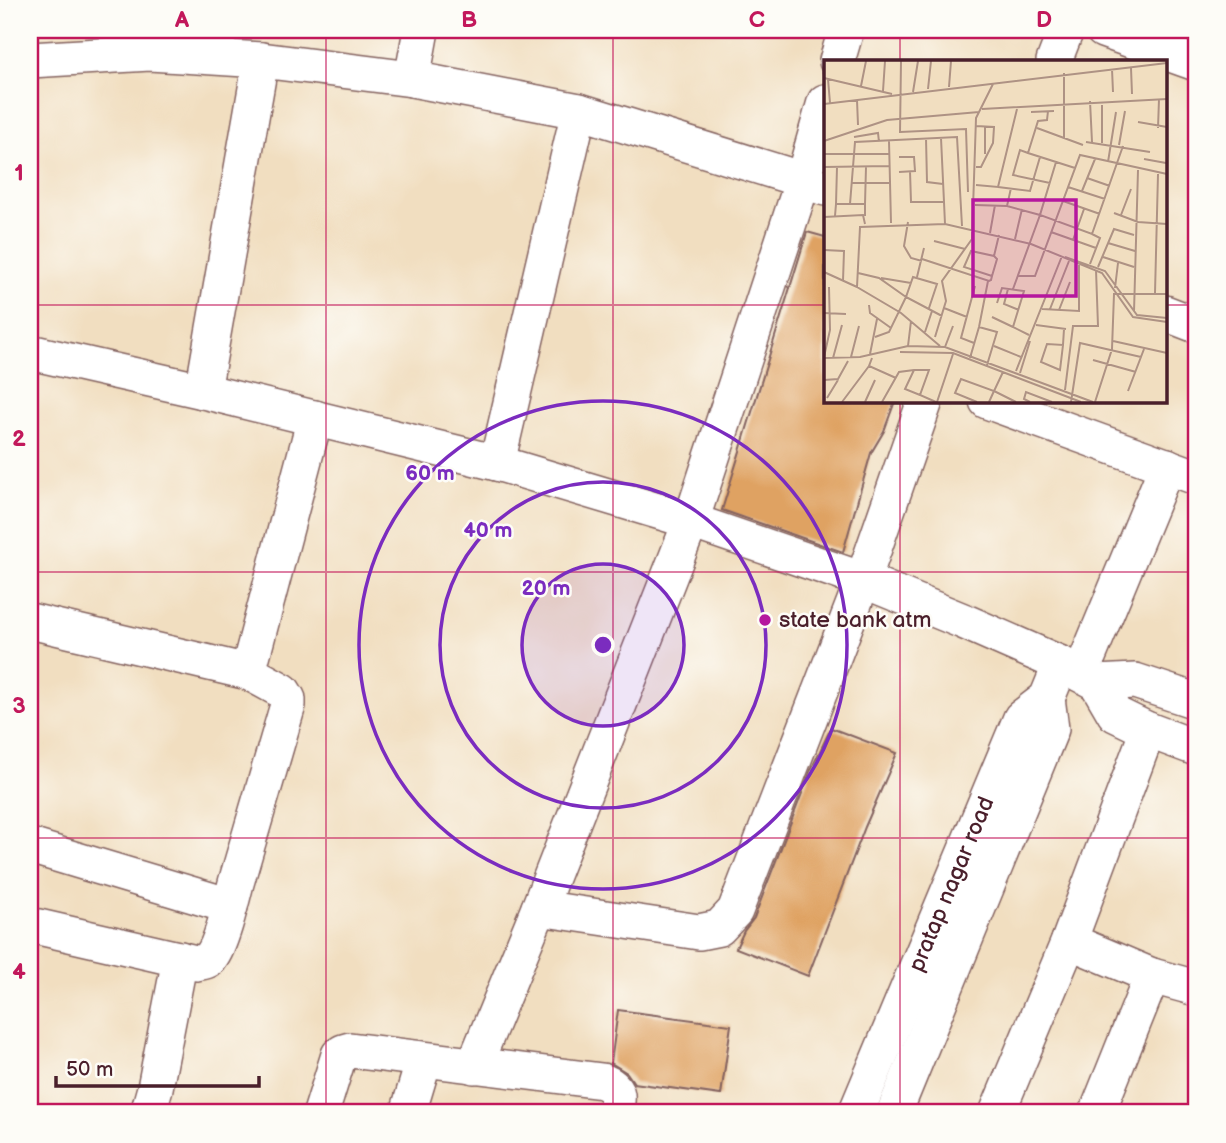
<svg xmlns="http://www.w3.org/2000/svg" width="1226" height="1143" font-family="'Balsamiq Sans',sans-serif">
<rect width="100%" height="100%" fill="#fdfcf7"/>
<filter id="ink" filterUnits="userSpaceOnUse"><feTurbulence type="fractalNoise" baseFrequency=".0143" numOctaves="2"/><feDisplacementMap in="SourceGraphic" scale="14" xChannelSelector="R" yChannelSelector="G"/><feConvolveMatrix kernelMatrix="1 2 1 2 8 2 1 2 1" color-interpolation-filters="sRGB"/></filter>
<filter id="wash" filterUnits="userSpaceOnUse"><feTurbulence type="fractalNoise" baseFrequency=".00686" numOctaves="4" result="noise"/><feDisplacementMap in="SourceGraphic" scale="28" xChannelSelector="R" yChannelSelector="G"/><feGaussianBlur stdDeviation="1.57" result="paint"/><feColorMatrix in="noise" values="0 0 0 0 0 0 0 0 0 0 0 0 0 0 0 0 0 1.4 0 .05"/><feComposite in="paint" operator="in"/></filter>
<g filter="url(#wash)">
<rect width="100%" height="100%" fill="#f1dec0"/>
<g id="blocks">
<!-- building -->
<path fill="#dfa262" d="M807,232L825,237V401H895L884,431L871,453L843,552L722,510Z
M831,728L897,753L865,827L808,976L736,948L744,931L754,918L811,770Z
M618,1010L731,1025L721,1095L634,1083L627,1073L611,1063Z"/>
</g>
</g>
<g filter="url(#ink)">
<use href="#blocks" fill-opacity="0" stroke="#84625f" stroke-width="2"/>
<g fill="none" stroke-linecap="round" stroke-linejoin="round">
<!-- minor casing -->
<g stroke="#84625f" stroke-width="38">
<g id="minor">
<path d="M421,30L412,79L579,111L803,180L691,521L539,908L474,1066"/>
<path d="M1103,30L1196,63"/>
<path d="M30,60L150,53L261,60L412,79"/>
<path d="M837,61L846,30"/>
<path d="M1054,61L1066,30"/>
<path d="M825,102L803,180L825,188"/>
<path d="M1165,313L1196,325"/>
<path d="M30,352L203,391L497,463L691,521L863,580L963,621L1061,664L1097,683"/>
<path d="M203,391L261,60"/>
<path d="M987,401L1196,477"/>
<path d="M497,463L579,111"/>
<path d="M30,621L248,672L283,691L288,699V705L236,883C232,899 221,945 211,957C207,962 201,962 196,963L30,925"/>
<path d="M248,672L315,418"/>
<path d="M1081,674L1167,466"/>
<path d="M1097,683L1115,714L1148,730L1196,748"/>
<path d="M1097,683L1135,681L1196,701"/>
<path d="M30,846L230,906"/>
<path d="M539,908L699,932L719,928L735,911L863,580L925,401"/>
<path d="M1069,941L1152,976L1196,988"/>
<path d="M148,1113L155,1088L180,959"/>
<path d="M321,1113L339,1055L343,1052L350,1050L602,1081C619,1087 620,1097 614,1113"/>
<path d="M408,1113L424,1060"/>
<path id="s1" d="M856,1113L1021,718L1047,698L1061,664"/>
<path d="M894,1113L1051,729L1047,698"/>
<path d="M997,1113L1069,941L1148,730"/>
<path d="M1097,1113L1152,976"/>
</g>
</g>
<!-- minor -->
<use href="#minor" stroke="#fff" stroke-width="35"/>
</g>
</g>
<!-- grid -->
<path fill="none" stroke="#c2185b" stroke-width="2" stroke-opacity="0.55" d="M326,30V1113M613,30V1113M900,30V61M30,305H825M1165,305H1196M900,401V1113M30,572H1196M30,838H1196"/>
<!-- distance rings -->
<circle cx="603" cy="645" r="81" fill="#7b2cbf" fill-opacity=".12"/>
<g fill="none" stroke="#7b2cbf" stroke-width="3.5">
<circle cx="603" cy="645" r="81"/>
<circle cx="603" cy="645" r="163"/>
<circle cx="603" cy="645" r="244"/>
</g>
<!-- markers -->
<circle fill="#b5179e" stroke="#fdfcf7" stroke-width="2.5" cx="765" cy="620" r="7"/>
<g text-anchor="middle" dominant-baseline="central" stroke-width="5" stroke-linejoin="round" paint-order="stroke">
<!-- poi labels -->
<g font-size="23" fill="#4a1f2b" stroke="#fdfcf7" text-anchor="start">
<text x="779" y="620">state bank atm</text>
</g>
<!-- street labels -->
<g font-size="23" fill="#4a1f2b" stroke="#fdfcf7">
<text stroke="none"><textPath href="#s1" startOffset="248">pratap nagar road</textPath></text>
</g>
</g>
<!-- overview -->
<g transform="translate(824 60)">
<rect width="343" height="343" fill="#f1dec0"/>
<path fill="none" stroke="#ae9284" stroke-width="2" d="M307,8L308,34M288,9L289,32M240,13V78M0,18L68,34M4,19L6,43M37,26L42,1M125,27L127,1M104,29L107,1M59,31L61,1M89,32L94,1M33,40L34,65M266,41L268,82M0,44L343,3M158,49L343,39M224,51L223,60L214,61L204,93L251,108M207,52L230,51M314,62L343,67M152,66L170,67L169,83L157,107H152M213,68L259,85M334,68L335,39M76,72L142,69L144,132M76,73L77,1M30,77L54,73L55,82M102,78L103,122L119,124M117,78L120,142M0,81L63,60L155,52M65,81L67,163M262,82L326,92M278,83V45M295,85L301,51M204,93L196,90L189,115L226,123M0,94H65M161,94V67M320,99L342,103M232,102L216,155L268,174L299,86M284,102L292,52M0,107L65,106M86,111L87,142H120L121,164M75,112L91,111L90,97H75M263,118L286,126M27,123H65M152,125L174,127L193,49M174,127L206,131L216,97M244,127L281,139M187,128L183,146L216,155L189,229M258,131L271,99M239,141L276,154M12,144L13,107M26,144L31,82L133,77L138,166M41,144L42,107M151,145L183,146M290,153L314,162L343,164M297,155L307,129M11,156L12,144H41V156M0,157L39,155L41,164M84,162L80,186L87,198L98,201M227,172L272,188M166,173L171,145M191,179L198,149M249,180L260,149M110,181L141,189M284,183L311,191M0,190L20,191L19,221M170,196L175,175M241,197L281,211L313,255L343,258M279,197L310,207M98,199L165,221L167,220L168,216L173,199L170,196L147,191L140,207L168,216M266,204L276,178L268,174M274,207L290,169L310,175M0,212L33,227M34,213L55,218L82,237L65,272L51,277M194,216H211L256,95L343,114M93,217L100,188M57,218L87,223M291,228L294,203M184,229L180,244L195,250M331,233L334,114M173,243L178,228L200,231L189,267L205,275M45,245L46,253L67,268M105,248L113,224L89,217L82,237L118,256M120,248L143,257M218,249L255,251V205M226,249L245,201M235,250L246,222M310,252L314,110M0,253L22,254M168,257L189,267M212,265L242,269M155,267L164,221M101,272L108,251M111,277L122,241L118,221L148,179L152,58L169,24M289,281L343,293M150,283L137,278L151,226M239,285L236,310L217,302L223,284L239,285L240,269M84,286L87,261M116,286L77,253L33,227L36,167L121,164L207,184L278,213L309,257L343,262M170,286L197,297M121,287L129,266M76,292L129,293L257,342M46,294L53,259M0,297L6,270L5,227M27,297L35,266M0,298L36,297L84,286L121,287L269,342M9,298L18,265M48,298L45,306L72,318M146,298L155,267L173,272L163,305M269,300L312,312M343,300V342M90,310L81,329L96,335M192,311L238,196M179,312L170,331L192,342M196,313L206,281M0,320L14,319L24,301M241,330L249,266H274L272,210M304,331L320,289M3,338L14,320M18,342L45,306M41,342L51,320M58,342L75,312L90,310H105L96,335L112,342M113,342L129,294M153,342L131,333L137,319L170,331L165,342M206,342L200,339L202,332L228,342M247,342L256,283L317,297M271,342L288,289L290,234H343"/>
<path fill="#b5179e" fill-opacity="0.15" stroke="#b5179e" stroke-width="3.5" d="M149,140H252V236H149Z"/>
<rect width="343" height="343" fill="none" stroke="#4a1f2b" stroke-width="3.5"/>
</g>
<circle cx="603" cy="645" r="10" fill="#7b2cbf" stroke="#fdfcf7" stroke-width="3.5"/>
<g font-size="21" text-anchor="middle" font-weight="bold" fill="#7b2cbf" stroke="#fdfcf7" stroke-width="5" stroke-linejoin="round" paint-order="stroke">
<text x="430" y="480">60 m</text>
<text x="488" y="537">40 m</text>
<text x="546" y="595">20 m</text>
</g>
<!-- margin -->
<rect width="1226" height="1143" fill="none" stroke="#fdfcf7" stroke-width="77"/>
<!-- scale -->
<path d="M56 1076v10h203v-10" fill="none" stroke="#4a1f2b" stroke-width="3.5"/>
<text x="66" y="1076" font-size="21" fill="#4a1f2b" stroke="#fdfcf7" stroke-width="5" paint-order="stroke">50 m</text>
<rect x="38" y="38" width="1150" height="1066" fill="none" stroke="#c2185b" stroke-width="2.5"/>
<g font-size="23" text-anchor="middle" font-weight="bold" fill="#c2185b">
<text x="182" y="27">A</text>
<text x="469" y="27">B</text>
<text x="757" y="27">C</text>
<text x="1044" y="27">D</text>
<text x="19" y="180">1</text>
<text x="19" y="446">2</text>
<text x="19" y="713">3</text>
<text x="19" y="979">4</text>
</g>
</svg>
